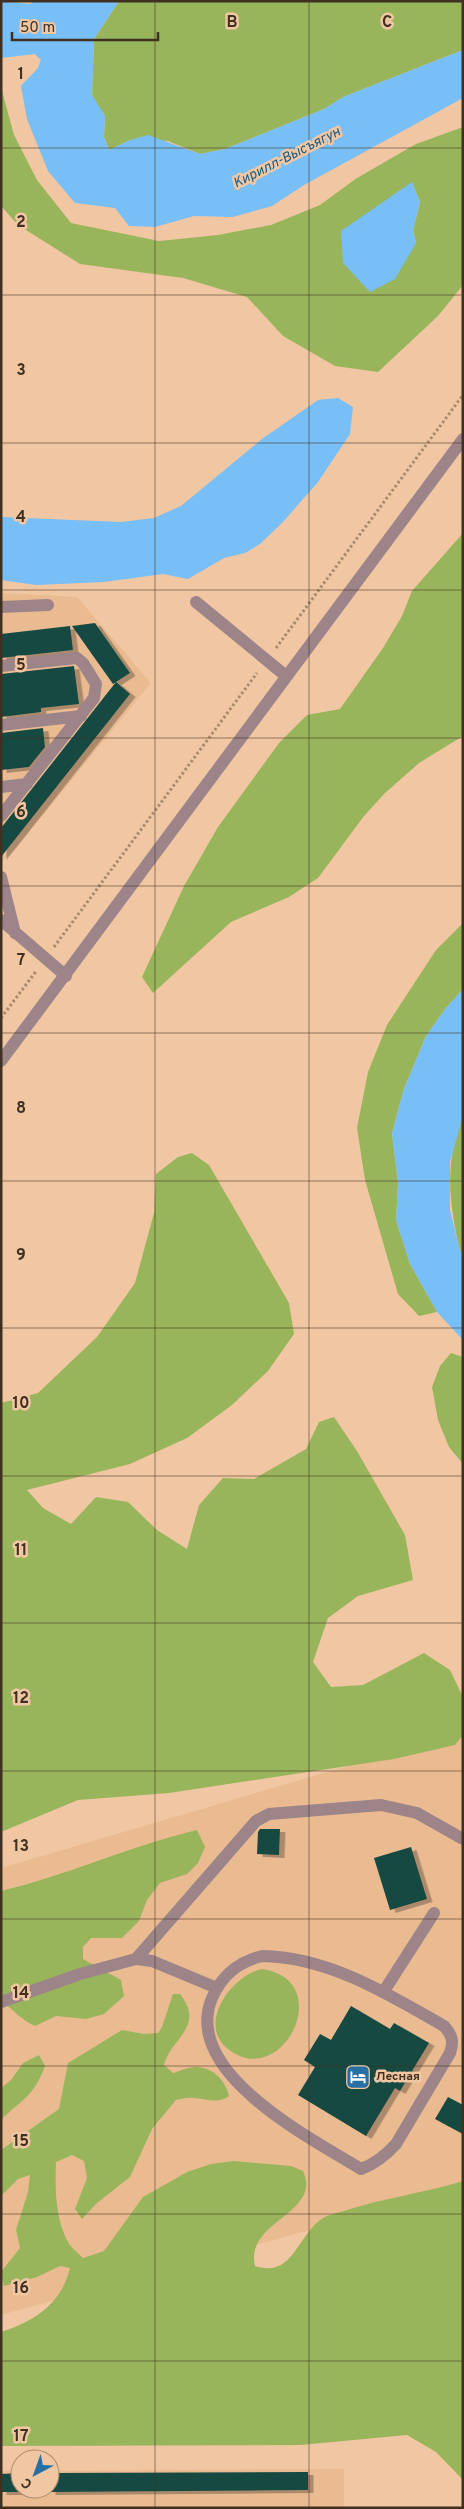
<svg xmlns="http://www.w3.org/2000/svg" width="464" height="2509" font-family="Overpass,sans-serif">
<defs>
<filter id="shadow"><feDropShadow dx="5.5" dy="3" stdDeviation="0" flood-color="#0004"/></filter>
</defs>
<rect width="100%" height="100%" fill="#f0c7a2"/>
<!-- built -->
<path fill="#eabb91" d="M1,593L77,597L151,683L14,850L1,862Z
M463,1732V2193L310,2230L1,2315V1868Z
M344,2469V2508H1V2471H20V2489H50V2471Z"/>
<!-- green -->
<path fill="#99b55c" fill-rule="evenodd" d="M119,1H463V50L343,97L324,109L225,149L200,154L168,141L130,140L109,150L104,137L105,116L92,96L94,39Z
M1,87L14,135L37,180L71,223L159,241L218,235L271,225L320,205L357,178L416,144L463,127V285L438,316L378,372L335,366L283,336L247,297L183,278L80,264L18,225L1,206ZM412,183L420,202L413,230L416,243L341,232Z
M463,533V736L419,763L384,794L364,816L318,878L289,897L231,922L153,993L142,977L184,886L218,827L279,743L307,715L340,709L383,648L402,616L412,591Z
M463,923V989L446,1008L426,1036L404,1089L392,1133L398,1183L396,1220L410,1264L437,1312L419,1316L398,1294L365,1180L357,1128L368,1072L387,1025L436,950Z
M463,1116V1252L460,1251C449,1204 444,1162 463,1116Z
M192,1153L209,1165L289,1303L294,1334L268,1371L232,1405L187,1438L130,1464L27,1490L43,1508L71,1524L96,1497L128,1502L157,1530L187,1549L199,1505L223,1478L254,1479L273,1468L306,1449L319,1422L334,1417L357,1451L405,1535L413,1580L358,1596L328,1618L313,1662L331,1687L363,1685L424,1653L450,1670L463,1697V1735L455,1745L394,1759L169,1793L78,1800L1,1832V1403L38,1393L97,1337L135,1283L154,1213L156,1174L178,1157Z
M451,1353L463,1357V1464L449,1447L438,1420L432,1387L440,1366Z
M197,1830L205,1847L198,1863L187,1874L160,1883L147,1900L139,1921L122,1938H91L83,1947V1959L121,1980L124,1996L104,2014L86,2019L56,2016L35,2026C21,2020 14,2010 1,2001V1891C68,1875 130,1846 197,1830Z
M262,1969C338,1980 282,2092 228,2049C196,2024 232,1975 262,1969Z
M173,1994H180C206,2027 170,2039 164,2065L173,2073C180,2071 189,2067 196,2067C213,2067 226,2081 229,2096C217,2105 206,2098 193,2098C188,2097 182,2099 176,2100L152,2129L130,2177L97,2203L82,2219L75,2209L87,2178L84,2161L72,2155L56,2162C55,2188 55,2220 69,2244C73,2249 79,2254 83,2258L104,2251L143,2197L187,2172L211,2164L234,2161L291,2166L303,2171C323,2214 244,2221 255,2266C292,2278 296,2239 320,2220C326,2215 337,2213 344,2211C383,2198 424,2193 463,2181V2480L436,2452L407,2435L301,2445L1,2446V2332C35,2321 61,2304 70,2268L60,2266L37,2277L4,2286L1,2272L20,2248L16,2230L28,2192L30,2175L18,2179L1,2196V2150L59,2109L68,2063L122,2030L144,2034L158,2033L162,2027Z
M39,2055L45,2066C33,2098 23,2098 1,2120V2088L11,2080L23,2063Z"/>
<!-- water -->
<path fill="#78bef7" d="M1,1L31,4L33,1H119L94,39L92,95L105,116L104,137L109,150L130,140L148,135L200,154L225,149L324,109L343,97L463,50V98L304,185L272,206L233,217L194,216L155,227L129,226L115,208L75,203L48,171L27,119L21,86L38,68L41,60L35,54L1,58Z
M412,182L420,202L413,230L416,243L395,279L370,292L343,263L341,231Z
M338,398L353,407L350,434L318,482L282,523L260,544L245,553L224,558L188,579L163,574L104,582L36,585L1,580V517L121,522L154,518L181,506L262,439L318,400Z
M463,989V1116L450,1162V1210L460,1251L463,1252V1340L437,1312L410,1264L396,1220L398,1183L392,1133L404,1089L426,1036L446,1008Z"/>
<!-- building -->
<path fill="#174943" filter="url(#shadow)" d="M95,623L130,673L116,682L130,694L1,857V828L116,682L113,684L72,626Z
M70,626L73,650L1,658V634Z
M74,666L79,704L41,708V712L1,717V674Z
M43,728L45,747L29,767L1,770V733Z
M260,1829H280L279,1855L257,1854L258,1832Z
M411,1847L427,1899L390,1910L374,1858Z
M351,2006L390,2029L394,2023L429,2043L400,2091L395,2088L366,2136L298,2095L315,2067L304,2060L320,2034L331,2040Z
M448,2097L463,2105V2134L435,2119Z
M308,2472V2490L50,2492V2473Z
M20,2473V2492H1V2474Z"/>
<g fill="none" stroke-linecap="round" stroke-linejoin="round">
<!-- path -->
<path stroke="#a98a6e" stroke-width="3" stroke-dasharray="2.5 2.5" stroke-linecap="butt" d="M276,648L463,395
M54,947L257,673
M1,1018L37,970"/>
<!-- minor -->
<path stroke="#9d8489" stroke-width="12" d="M196,602L286,676
M1,607L48,605
M1,666L77,658L83,663L96,684L94,698L1,816
M1,725L81,716
M1,787L27,784
M1,877L15,933
M1,920L66,976
M1,1061L463,439
M262,1956C329,1957 388,1994 444,2026C452,2035 454,2041 450,2053L396,2144C386,2155 375,2164 361,2169C310,2138 181,2072 212,1998C222,1975 238,1962 262,1956Z
M136,1959L256,1821L269,1814L381,1805L417,1813L463,1839
M384,1991L434,1913
M1,2002L80,1974L136,1959L152,1961L217,1988"/>
</g>
<!-- grid -->
<path fill="none" stroke="#403021" stroke-width="1" stroke-opacity="0.55" d="M155,1V2508M309,1V2508M1,148H463M1,295H463M1,443H463M1,590H463M1,738H463M1,886H463M1,1033H463M1,1181H463M1,1328H463M1,1476H463M1,1623H463M1,1771H463M1,1919H463M1,2066H463M1,2214H463M1,2361H463"/>
<!-- icons -->
<defs>
<g id="hotel-square" transform="scale(1.25)"><rect x="-9" y="-9" width="18" height="18" rx="4" fill="#2770a3" stroke="#f0c7a2"/><path d="M-6-4.5h1.5V1H6V5H4.5V3h-9V5H-6ZM-4 0a1.8 1.8 0 1 1 3.6 0ZM.5 0V-2.5h3Q6-2.5 6 0Z" fill="#fff"/></g>
</defs>
<g fill-rule="evenodd">
<use href="#hotel-square" x="358" y="2077"/>
</g>
<g text-anchor="middle" dominant-baseline="central" stroke-width="5" stroke-linejoin="round" paint-order="stroke">
<!-- poi labels -->
<g font-size="12" font-weight="bold" fill="#403021" stroke="#f0c7a2" text-anchor="start">
<text x="376" y="2077">Лесная</text>
</g>
<!-- water labels -->
<g font-size="14" font-style="italic" fill="#155987" stroke="#f0c7a2">
<text transform="translate(287 158) rotate(-27)">Кирилл-Высъягун</text>
</g>
</g>
<g font-size="16" text-anchor="middle" font-weight="bold" fill="#403021" stroke="#f0c7a2" stroke-width="5" stroke-linejoin="round" paint-order="stroke">
<text x="232" y="27">B</text>
<text x="387" y="27">C</text>
<text x="21" y="79">1</text>
<text x="21" y="227">2</text>
<text x="21" y="375">3</text>
<text x="21" y="522">4</text>
<text x="21" y="670">5</text>
<text x="21" y="817">6</text>
<text x="21" y="965">7</text>
<text x="21" y="1113">8</text>
<text x="21" y="1260">9</text>
<text x="21" y="1408">10</text>
<text x="21" y="1555">11</text>
<text x="21" y="1703">12</text>
<text x="21" y="1851">13</text>
<text x="21" y="1998">14</text>
<text x="21" y="2146">15</text>
<text x="21" y="2293">16</text>
<text x="21" y="2441">17</text>
</g>
<!-- border -->
<rect width="464" height="2509" fill="none" stroke="#403021" stroke-width="5"/>
<!-- north arrow -->
<g transform="translate(35 2474) rotate(221)"><circle r="24" fill="#f0c7a2" stroke="#aa8b6e"/>
<path d="M0-4L9 19L0 12L-9 19Z" fill="#2770a3"/>
<text y="-8" font-size="14" font-weight="bold" text-anchor="middle" fill="#403021">С</text>
</g>
<!-- scale -->
<path d="M12 32v8h146v-8" fill="none" stroke="#403021" stroke-width="2.5"/>
<text x="20" y="32" font-size="15" fill="#403021" stroke="#f0c7a2" stroke-width="4" paint-order="stroke">50 m</text>
</svg>
